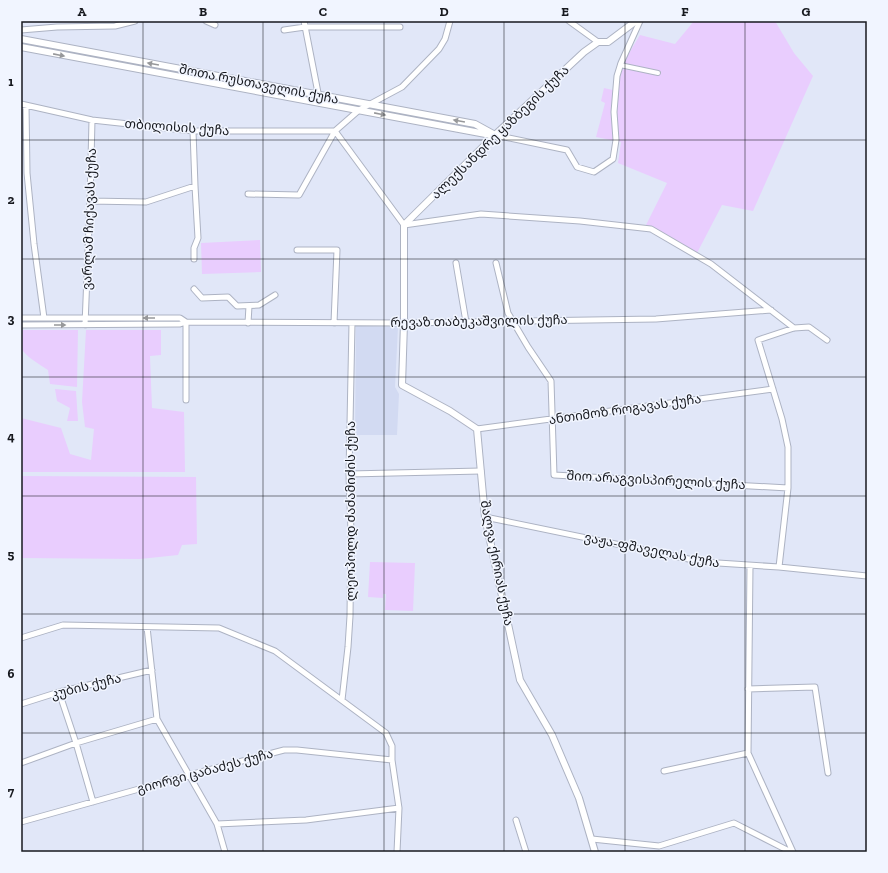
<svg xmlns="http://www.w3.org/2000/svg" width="888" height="873" font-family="'Zilla Slab','Noto Sans Georgian',serif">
<rect width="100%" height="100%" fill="#e1e7f8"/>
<!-- built -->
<path fill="#d2daf2" d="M356,326L398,327L395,387L399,394L397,435H355Z"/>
<!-- green -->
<path fill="#e9cdfe" d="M694,21H775L794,53L813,76L753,211L722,205L697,253L671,240L644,229L667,183L618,163L621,142L596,137L605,103L601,101L604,88L617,91L623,63L640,35L675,44Z
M260,240L261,272L202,274L201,243Z
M21,330H78L77,387L50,384L48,370C41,365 22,355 21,346C20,341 21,335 21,330Z
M86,330H161V355L150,356L152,408L184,412L185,472H21V418L61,428L70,454L91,460L94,429L85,427L82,402Z
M55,389L76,391L78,421H67L70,408L57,401Z
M21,476L196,477L197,544L182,545L178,555L140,559L21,558Z
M370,562L415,563L413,611L385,610L386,594H383V598L368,597Z"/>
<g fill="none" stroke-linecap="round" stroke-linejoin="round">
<!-- pedestrian casing -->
<g stroke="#adb3c3" stroke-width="6">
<path id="pedestrian" d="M620,65L658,73"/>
</g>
<!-- minor casing -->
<g stroke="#adb3c3" stroke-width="7">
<path id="minor" d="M206,21L215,25
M304,21L320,103
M569,21L598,42
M21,30L57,27L115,26L135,21
M284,30L305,27H400
M21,104L92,120L193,131H335
M26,105L27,173L34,244L44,318
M193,131L195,186L198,238L194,248V259
M335,131L404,225L481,214L580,221L651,229L711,264L794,328
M495,135L567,150L577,167L594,172L613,159L616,140L614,112L617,76L621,63L640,21
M248,194L299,195L335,131L359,110L402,87L439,49L445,39L450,21
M90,201L146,202L195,186
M297,250H337L334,323
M456,263L466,322
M496,263L508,313L528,347L551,381L554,475L788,488
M194,289L202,298L228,297L237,306L259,305L275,295
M21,318H180L186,322
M186,322V400
M248,323L249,306
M21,325L180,324L186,322L404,323L656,319L771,310
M85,325L90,201L92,120
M477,429L773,389
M349,474L481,471
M485,517L703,562L779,567L867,576
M750,566L748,753L793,852
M779,567L788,488V447L782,419L758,340L794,328L809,327L827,340
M147,627L157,719L217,824L225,852
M21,638L63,625L219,628L275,651L386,733L392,746V760L399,808L397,852
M748,689L815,687L828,773
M59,692L76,743L93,802
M342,700L348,647L350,616L351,532L349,474L352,323
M21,704L59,692L152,670
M21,763L76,743L157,719
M664,771L748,753
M516,820L526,852
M21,822L189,775L284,750H297L392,760
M217,824L306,820L399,808
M592,839L659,846L734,823L791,852"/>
</g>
<!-- tertiary casing -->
<g stroke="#adb3c3" stroke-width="8">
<path id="tertiary" d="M21,39L475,124L495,135
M21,47L491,135
M595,852L579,798L552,735L520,680L485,517L477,429L450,411L402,385L404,323V225L495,135L584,52L598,42H608L636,21"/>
</g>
<!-- pedestrian -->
<use href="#pedestrian" stroke="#fff" stroke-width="4"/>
<!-- minor -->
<use href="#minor" stroke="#fff" stroke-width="5"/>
<!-- tertiary -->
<use href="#tertiary" stroke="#fff" stroke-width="6"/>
</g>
<!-- one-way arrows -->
<defs><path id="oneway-solid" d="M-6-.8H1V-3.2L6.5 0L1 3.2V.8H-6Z"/></defs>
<g fill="#97989a">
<use href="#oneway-solid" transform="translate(59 55) rotate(11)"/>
<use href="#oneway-solid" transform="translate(153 64) rotate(-170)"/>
<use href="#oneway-solid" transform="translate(380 114) rotate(11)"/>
<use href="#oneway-solid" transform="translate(459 121) rotate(-170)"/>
<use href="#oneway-solid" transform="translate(149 318) rotate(-180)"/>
<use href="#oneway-solid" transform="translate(60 325)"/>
</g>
<!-- grid -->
<path fill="none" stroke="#17191f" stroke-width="1" stroke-opacity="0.55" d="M143,21V852M263,21V852M384,21V852M504,21V852M625,21V852M745,21V852M21,140H867M21,259H867M21,377H867M21,496H867M21,614H867M21,733H867"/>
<g text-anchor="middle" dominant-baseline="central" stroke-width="3" stroke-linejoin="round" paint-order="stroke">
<!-- street labels -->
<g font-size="13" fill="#17191f" stroke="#f1f5ff">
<text transform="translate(259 84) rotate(11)">შოთა რუსთაველის ქუჩა</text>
<text transform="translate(177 127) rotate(4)">თბილისის ქუჩა</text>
<text transform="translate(500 132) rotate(-44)">ალექსანდრე ყაზბეგის ქუჩა</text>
<text transform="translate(89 219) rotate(-88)">ვარლამ ჩიქავას ქუჩა</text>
<text transform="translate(479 321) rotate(-1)">რევაზ თაბუკაშვილის ქუჩა</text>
<text transform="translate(625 409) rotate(-8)">ანთიმოზ როგავას ქუჩა</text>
<text transform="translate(656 480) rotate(3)">შიო არაგვისპირელის ქუჩა</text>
<text transform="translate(350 511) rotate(-90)">ლეოპოლდ ძაძამიძის ქუჩა</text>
<text transform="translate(652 550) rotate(11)">ვაჟა-ფშაველას ქუჩა</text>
<text transform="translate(497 563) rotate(79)">შალვა ქირიას ქუჩა</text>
<text transform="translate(86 686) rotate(-14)">კუბის ქუჩა</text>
<text transform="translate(205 771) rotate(-15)">გიორგი ცაბაძეს ქუჩა</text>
</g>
</g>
<!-- border -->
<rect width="888" height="873" fill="none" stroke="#f1f5ff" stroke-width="44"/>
<rect x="22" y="22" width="844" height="829" fill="none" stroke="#17191f" stroke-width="1.5"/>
<g font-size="13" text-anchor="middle" font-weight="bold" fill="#17191f">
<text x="82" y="16">A</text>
<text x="203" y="16">B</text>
<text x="323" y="16">C</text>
<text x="444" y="16">D</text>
<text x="565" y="16">E</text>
<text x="685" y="16">F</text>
<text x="806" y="16">G</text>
<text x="11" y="86">1</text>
<text x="11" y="204">2</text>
<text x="11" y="323">3</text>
<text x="11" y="441">4</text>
<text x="11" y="559">5</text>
<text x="11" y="678">6</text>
<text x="11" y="796">7</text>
</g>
</svg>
